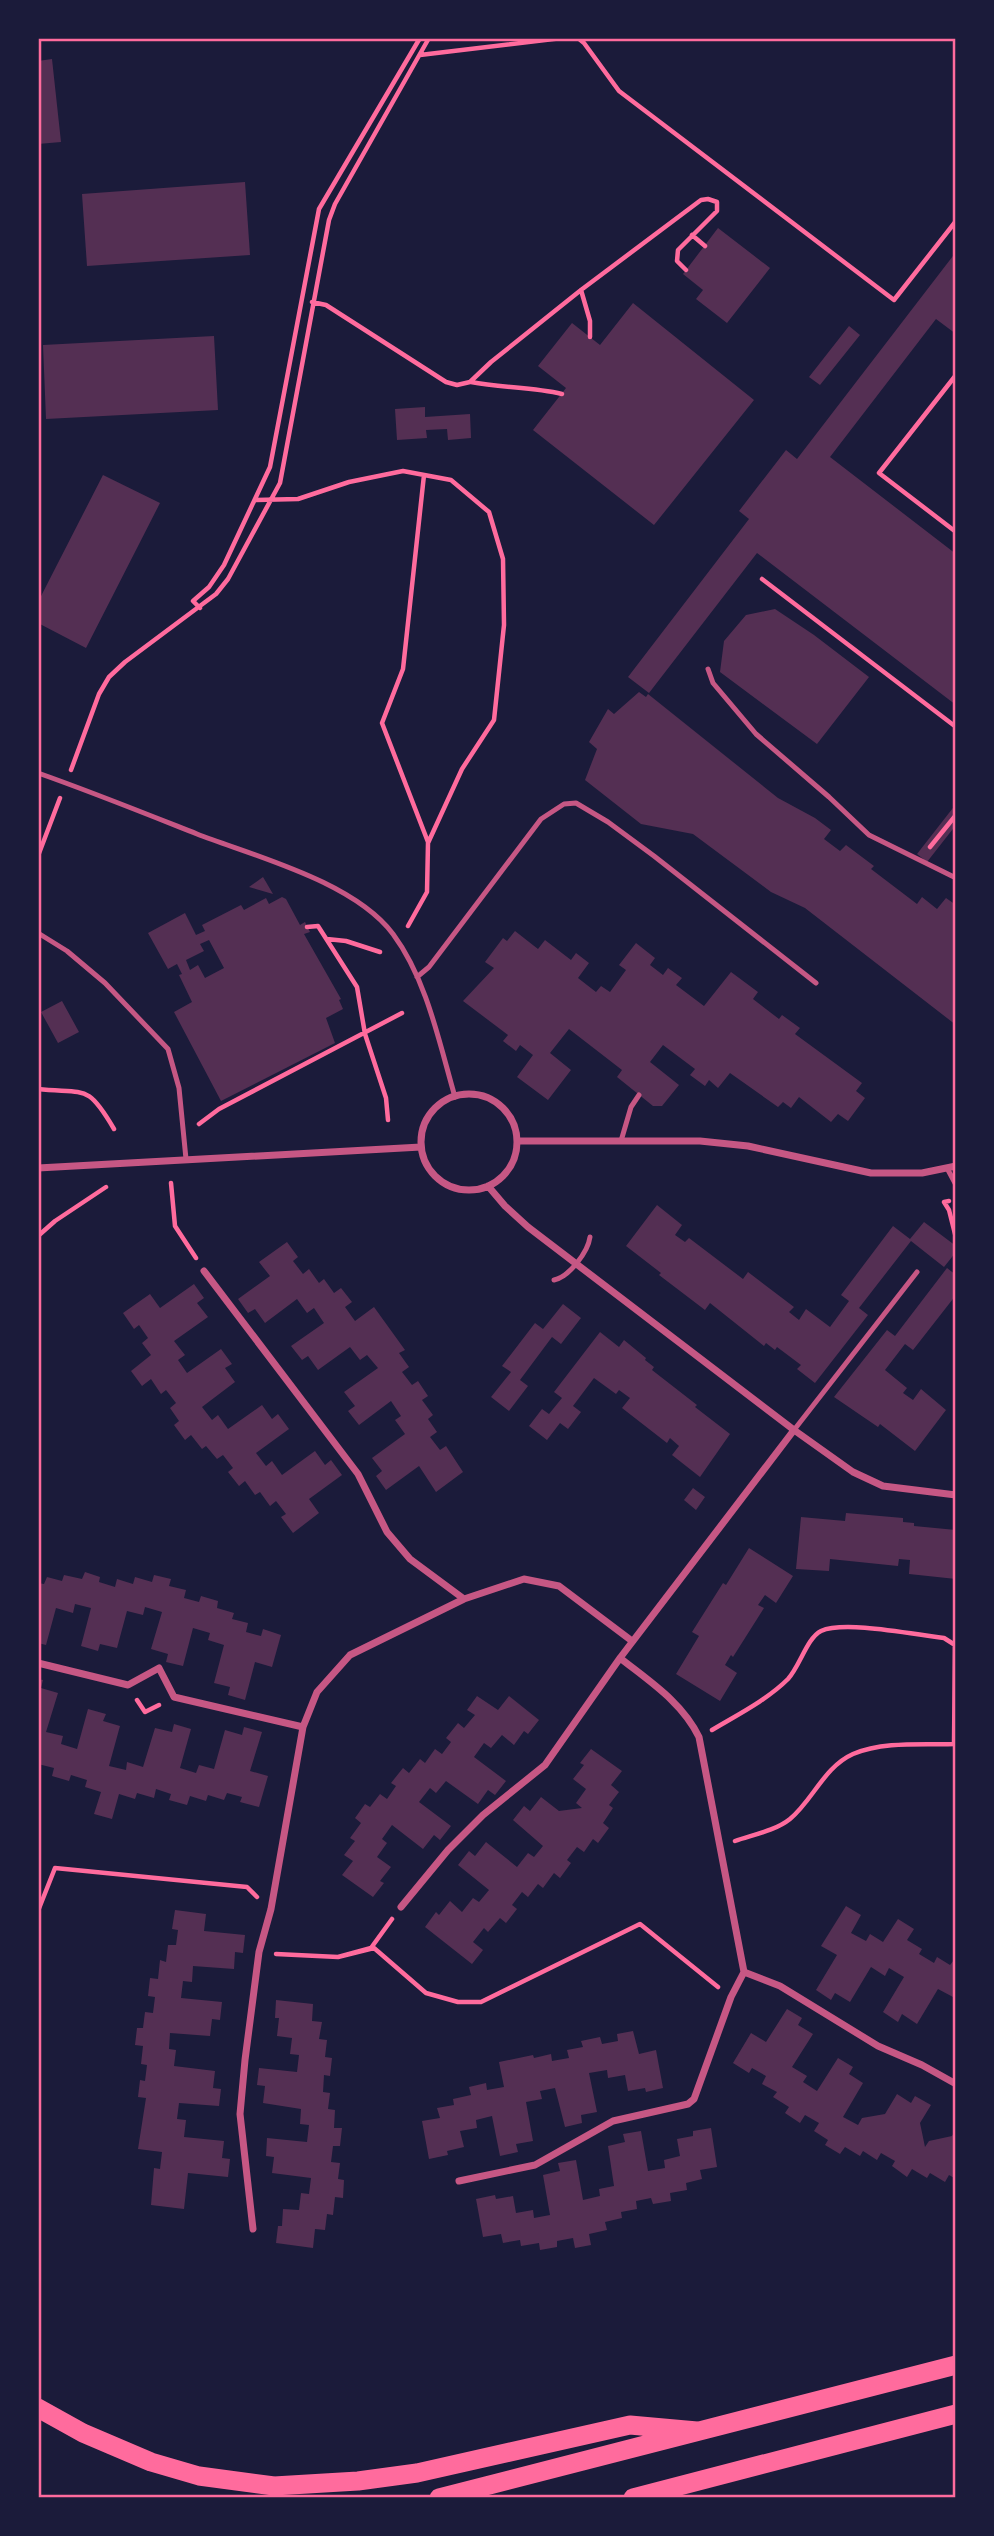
<svg xmlns="http://www.w3.org/2000/svg" width="994" height="2536" font-family="'Noto Sans',sans-serif">
<rect width="100%" height="100%" fill="#1b1b3a"/>
<!-- building -->
<path fill="#542f53" fill-rule="evenodd" d="M52,59L61,142L38,144V61Z
M245,182L250,255L87,266L82,194Z
M718,228L770,268L727,323L696,299L703,290L683,274Z
M956,252V334L936,319L830,457L956,554V705L757,553L649,693L628,677L749,519L739,511L786,450L797,459Z
M633,303L754,400L654,525L533,430L566,388L538,366L572,323L600,345Z
M849,326L860,335L820,385L809,377Z
M214,336L218,410L46,419L43,345Z
M425,407V417L470,414L471,438L448,440L447,429L426,430L427,438L397,440L395,409Z
M103,475L160,503L86,648L38,623V602Z
M775,609L814,635L869,677L817,744L720,672L724,641L746,615Z
M639,692L646,697L648,694L778,798L815,818L831,830L824,839L840,851L846,845L874,866L871,869L917,904L922,897L937,909L946,898L956,905V1025L805,908L771,892L693,834L641,824L585,780L597,749L589,742L608,709L614,714Z
M956,804V825L927,862L917,854Z
M263,877L266,882L273,894L249,887Z
M282,897L286,899L300,925L305,922L310,932L304,934L341,999L339,1000L343,1009L326,1018L335,1043L221,1101L174,1012L192,1002L179,975L182,974L177,964L168,969L148,933L185,913L196,935L205,931L202,925L241,905L244,910L266,898L269,904ZM209,940L224,968L205,978L198,965L190,970L186,960L204,951L200,944Z
M515,931L538,949L545,940L571,960L576,953L589,963L578,978L596,992L601,986L610,992L626,970L619,965L636,943L655,958L650,965L663,975L668,968L682,978L676,985L704,1006L731,972L758,992L753,999L779,1019L782,1015L800,1028L795,1034L862,1083L856,1091L865,1098L848,1121L838,1114L831,1122L799,1097L791,1108L783,1102L778,1107L730,1073L718,1088L709,1080L705,1086L690,1075L695,1069L663,1045L650,1062L679,1085L662,1106H653L617,1077L622,1070L569,1029L550,1053L571,1070L548,1100L517,1077L533,1055L520,1045L516,1051L503,1041L508,1035L463,1001L494,968L485,962L503,938L507,941Z
M62,1001L79,1032L58,1043L41,1012Z
M657,1205L682,1225L675,1235L685,1242L689,1238L743,1279L748,1272L794,1307L789,1312L799,1320L806,1309L830,1327L849,1301L841,1295L893,1226L910,1239L924,1222L956,1246V1252L944,1267L911,1241L859,1308L868,1315L815,1383L797,1369L801,1365L777,1347L775,1350L766,1343L764,1346L710,1303L705,1310L659,1275L661,1273L626,1246Z
M287,1242L298,1257L293,1261L303,1274L309,1269L319,1283L324,1279L334,1293L341,1288L352,1302L345,1307L355,1321L374,1307L405,1350L399,1353L409,1367L402,1372L412,1385L418,1381L428,1396L422,1400L433,1415L428,1419L437,1432L430,1437L440,1450L446,1446L463,1472L436,1492L419,1466L386,1490L376,1476L382,1471L372,1458L405,1434L395,1420L401,1416L391,1401L359,1425L348,1411L355,1406L344,1392L378,1368L367,1355L360,1360L350,1347L318,1370L308,1356L302,1360L291,1346L324,1323L314,1308L307,1313L297,1299L265,1323L255,1309L248,1313L238,1299L270,1276L259,1262Z
M947,1268L956,1275V1295L913,1350L905,1344L885,1370L907,1388L903,1393L913,1400L921,1389L946,1410L915,1451L880,1424L878,1427L834,1397L887,1330L895,1336Z
M194,1284L204,1298L197,1303L208,1317L174,1341L185,1355L178,1360L187,1373L221,1349L232,1364L225,1368L235,1382L202,1407L212,1420L218,1415L228,1429L262,1405L272,1419L278,1414L289,1429L256,1453L266,1466L272,1461L282,1475L315,1451L325,1465L331,1460L342,1475L309,1499L319,1513L293,1533L281,1517L286,1514L276,1501L270,1506L260,1492L255,1495L245,1481L239,1486L228,1472L233,1468L223,1455L217,1459L206,1446L202,1449L191,1435L185,1440L174,1425L179,1421L170,1408L176,1403L166,1390L161,1394L151,1379L142,1386L131,1371L151,1355L142,1343L148,1338L139,1325L134,1329L123,1313L150,1294L160,1308Z
M563,1304L581,1318L561,1344L552,1337L520,1380L528,1386L509,1411L491,1397L511,1372L502,1366L535,1323L543,1329Z
M600,1332L619,1347L624,1340L646,1358L645,1360L654,1367L652,1370L697,1405L695,1407L730,1434L700,1477L672,1455L679,1446L670,1438L667,1443L622,1408L630,1398L619,1390L616,1394L594,1378L573,1406L581,1412L568,1429L560,1423L547,1440L529,1426L542,1409L549,1414L562,1398L554,1392Z
M693,1488L705,1497L696,1510L684,1500Z
M846,1513L903,1518V1522L914,1523V1526L956,1530V1579L909,1574L910,1560L899,1559L898,1566L830,1559L829,1571L796,1569L801,1517L845,1521Z
M749,1548L793,1576L776,1603L765,1595L758,1605L764,1608L733,1657L731,1655L725,1665L737,1673L720,1701L676,1674L699,1636L692,1632L723,1583L726,1585Z
M85,1572L100,1577L99,1582L115,1587L117,1579L133,1584L135,1577L152,1582L154,1575L171,1579L169,1586L186,1590L184,1598L199,1602L201,1596L218,1601L217,1608L234,1613L232,1619L248,1623L246,1632L261,1636L263,1629L281,1635L272,1667L255,1662L245,1700L228,1695L230,1687L214,1683L224,1645L208,1640L210,1633L193,1628L183,1666L166,1662L168,1654L151,1649L162,1612L145,1607L143,1615L127,1611L117,1648L100,1644L98,1651L81,1646L91,1608L75,1604L73,1613L56,1608L46,1645L38,1643V1583L44,1584L47,1577L62,1581L64,1575L82,1579Z
M38,1679L43,1680L41,1688L58,1693L46,1732L63,1736L61,1744L77,1749L88,1709L106,1714L103,1721L120,1726L109,1766L126,1770L127,1762L143,1767L155,1728L172,1732L174,1724L191,1729L180,1768L196,1773L199,1765L214,1769L225,1730L242,1735L244,1727L262,1732L250,1771L268,1776L259,1807L240,1802L242,1797L227,1793L224,1800L208,1795L206,1801L190,1796L187,1805L169,1800L171,1794L156,1789L154,1798L137,1793L135,1799L119,1794L112,1819L94,1814L101,1792L85,1787L87,1780L71,1775L69,1781L52,1776L54,1768L38,1764Z
M477,1696L498,1710L509,1696L539,1720L528,1734L524,1731L514,1745L502,1735L491,1748L484,1743L474,1757L506,1781L495,1795L488,1790L478,1804L446,1781L436,1793L430,1788L419,1802L451,1826L440,1840L434,1835L423,1849L392,1825L382,1839L387,1843L377,1857L391,1867L380,1881L384,1883L373,1897L342,1875L353,1861L344,1855L355,1841L350,1838L361,1823L355,1818L365,1804L370,1807L380,1794L387,1799L396,1786L391,1783L403,1768L409,1773L420,1759L425,1763L435,1749L442,1754L451,1742L446,1738L458,1723L464,1728L475,1715L467,1710Z
M591,1749L622,1771L611,1785L619,1792L609,1805L613,1808L603,1823L609,1828L598,1843L593,1839L584,1852L577,1847L567,1860L571,1863L560,1878L554,1873L543,1888L538,1884L528,1897L522,1892L512,1905L517,1909L506,1923L500,1918L488,1932L484,1928L473,1942L483,1950L472,1964L425,1927L436,1912L439,1915L450,1901L462,1912L473,1898L479,1902L489,1890L458,1865L469,1851L475,1856L486,1842L517,1867L528,1853L534,1857L543,1846L513,1820L524,1806L530,1811L541,1797L559,1811L582,1808L576,1803L586,1789L573,1779L584,1765L580,1763Z
M846,1906L861,1915L851,1933L866,1941L870,1934L883,1942L898,1919L914,1929L907,1940L922,1949L919,1954L934,1963L937,1957L950,1965L954,1960L956,1961V1993L953,1997L938,1989L917,2024L902,2014L898,2022L883,2012L904,1977L889,1968L885,1976L871,1967L850,2002L835,1993L831,2000L816,1990L837,1955L821,1946Z
M175,1910L206,1914L204,1931L245,1935L243,1953L235,1952L234,1969L193,1966L192,1982L183,1981L181,1998L222,2002L220,2020L212,2019L210,2036L170,2033L169,2049L176,2050L174,2066L215,2071L213,2088L221,2089L219,2106L179,2103L177,2119L186,2120L184,2137L224,2141L222,2158L230,2159L228,2177L188,2173L184,2209L151,2205L154,2168L160,2169L162,2152L138,2149L146,2098L138,2097L140,2080L145,2081L147,2065L141,2064L143,2046L135,2045L137,2028H143L145,2012L153,2013L155,1997L148,1996L150,1978L158,1979L160,1960L166,1962L168,1945H176L178,1930L172,1929Z
M276,2000L313,2004L312,2021L322,2022L319,2039L327,2040L325,2057L332,2058L330,2076L324,2075L323,2092L330,2093L328,2109L335,2110L334,2128H342L340,2146H333L331,2162L340,2163L338,2179L344,2180L343,2198L335,2197L333,2215L327,2214L325,2230L315,2229L313,2248L276,2243L278,2226H282L283,2209L299,2210L301,2193L309,2194L311,2178L272,2173L274,2157L266,2156L267,2138L307,2142L309,2125L300,2124L301,2109L263,2103L265,2086L257,2085L259,2068L297,2072L299,2055L290,2054L292,2038L277,2036L279,2018H275Z
M787,2009L802,2018L798,2025L813,2034L792,2067L807,2076L803,2082L817,2091L838,2058L853,2067L849,2074L863,2083L843,2117L858,2125L862,2118L885,2114L897,2094L911,2103L915,2096L931,2105L920,2123L925,2147L929,2141L952,2136L956,2129V2179L949,2175L945,2182L930,2173L927,2178L912,2169L907,2177L892,2166L895,2161L881,2153L877,2160L863,2151L860,2156L845,2147L840,2154L825,2145L828,2140L814,2131L819,2123L805,2115L800,2123L785,2113L789,2107L773,2097L777,2092L762,2084L766,2076L752,2068L749,2073L733,2063L751,2033L766,2042Z
M633,2031L639,2054L656,2050L663,2088L646,2092L645,2088L628,2091L625,2075L608,2078L607,2070L589,2073L597,2112L581,2115L582,2123L565,2127L555,2088L540,2091L542,2099L526,2102L533,2141L516,2144L518,2152L500,2156L492,2116L476,2120L477,2128L460,2131L464,2147L447,2151L448,2155L429,2159L422,2121L440,2118L437,2108L454,2105L453,2099L471,2095L469,2087L486,2083L487,2090L504,2087L499,2062L533,2055L534,2058L551,2054L552,2061L569,2058L567,2050L583,2047L581,2041L600,2037L602,2044L618,2041L617,2034Z
M711,2128L717,2167L700,2170L702,2179L686,2183L687,2190L670,2193L671,2201L653,2204L651,2198L636,2201L637,2209L621,2212L622,2218L605,2222L607,2230L589,2234L591,2245L575,2248L573,2238L557,2241V2247L540,2250L539,2243L521,2246L520,2240L503,2243L501,2234L483,2237L476,2199L495,2195L496,2199L513,2196L516,2213L533,2210L534,2218L550,2215L543,2175L560,2171L558,2163L576,2160L583,2200L600,2196L599,2189L614,2186L608,2146L625,2142L623,2134L641,2131L648,2171L665,2168L664,2160L680,2156L677,2139L693,2136V2131Z"/>
<g fill="none" stroke-linecap="round" stroke-linejoin="round">
<!-- path -->
<path stroke="#ff6b9d" stroke-width="4.5" d="M578,38L584,43L619,91L894,300L956,221
M420,55L562,38
M692,235L705,246
M581,290L590,321V337
M312,302L326,305L446,382L457,385L470,382L491,362L581,290L701,200L708,199L717,202V211L678,250L677,261L686,270
M956,375L879,473L956,532
M471,382C501,388 532,387 562,394
M424,475L403,669L382,723L428,842
M256,500L298,499L349,482L403,471L451,480L489,512L503,559L504,625L494,720L462,769L428,843L427,892L408,926
M762,579L956,727
M200,608L193,601L209,587L224,565L270,467L319,209L420,38
M71,770L99,694L109,677L125,662L216,594L228,579L280,483L329,220L335,204L429,38
M930,847L956,815
M38,856L60,798
M307,927L318,926L357,987L365,1034L386,1098L388,1120
M327,939L346,941L380,952
M38,1089C86,1094 87,1083 114,1129
M199,1124L219,1109L402,1013
M171,1183L175,1226L196,1258
M949,1201L944,1202L949,1210L956,1238
M38,1236L55,1221L106,1187
M137,1700L145,1712L159,1705
M712,1730C737,1715 767,1700 788,1679C800,1666 807,1638 821,1631C845,1620 916,1635 944,1638L955,1645L954,1744
M735,1841C752,1835 775,1831 790,1819C813,1800 824,1767 853,1754C884,1741 922,1745 955,1744
M38,1911L55,1868L247,1887L257,1897
M392,1919L371,1948L338,1957L374,1948L426,1993L458,2002H481L640,1924L718,1987
M276,1954L338,1957"/>
<!-- service -->
<path stroke="#c65784" stroke-width="5" d="M708,669L713,683L756,734L829,797L869,835L956,878
M38,773C92,792 144,813 197,834C257,857 354,882 393,934C427,980 439,1042 455,1097
M38,933L67,951L105,983L168,1049L179,1088L186,1159
M417,977L429,967L541,819L564,804L576,803L608,822L654,856L816,983
M621,1141L631,1107L639,1095
M947,1168L956,1185
M554,1280C569,1277 588,1252 590,1237
M794,1430L917,1272"/>
<!-- minor -->
<path stroke="#c65784" stroke-width="7" d="M421 1142a48 48 0 1 1 96 0a48 48 0 1 1-96 0Z
M517,1141H700L748,1146L871,1173H922L956,1166
M38,1168L421,1147
M488,1186L505,1206L528,1227L794,1430L853,1472L883,1486L956,1495
M204,1271L358,1474L387,1532L410,1559L464,1599
M620,1658C649,1681 682,1702 699,1737L744,1972
M38,1663L128,1685L159,1668L174,1697L303,1727
M401,1907L448,1850L483,1815L545,1765L620,1658L794,1430
M744,1972L780,1986L878,2046L922,2065L956,2084
M459,2181L535,2165L613,2121L688,2104L694,2099L731,1997L744,1972
M253,2229L240,2114L245,2060L259,1952L271,1909L303,1727L317,1692L350,1655L464,1599L524,1579L559,1586L632,1641"/>
<!-- trunk -->
<path stroke="#ff6b9d" stroke-width="19" d="M38,2408L83,2433L151,2462L199,2476L274,2486L358,2481L417,2473L630,2425L697,2431
M439,2498L956,2365
M633,2498L956,2414"/>
</g>
<!-- border -->
<rect width="994" height="2536" fill="none" stroke="#1b1b3a" stroke-width="80"/>
<rect x="40" y="40" width="914" height="2456" fill="none" stroke="#ff6b9d" stroke-width="2.5"/>
</svg>
